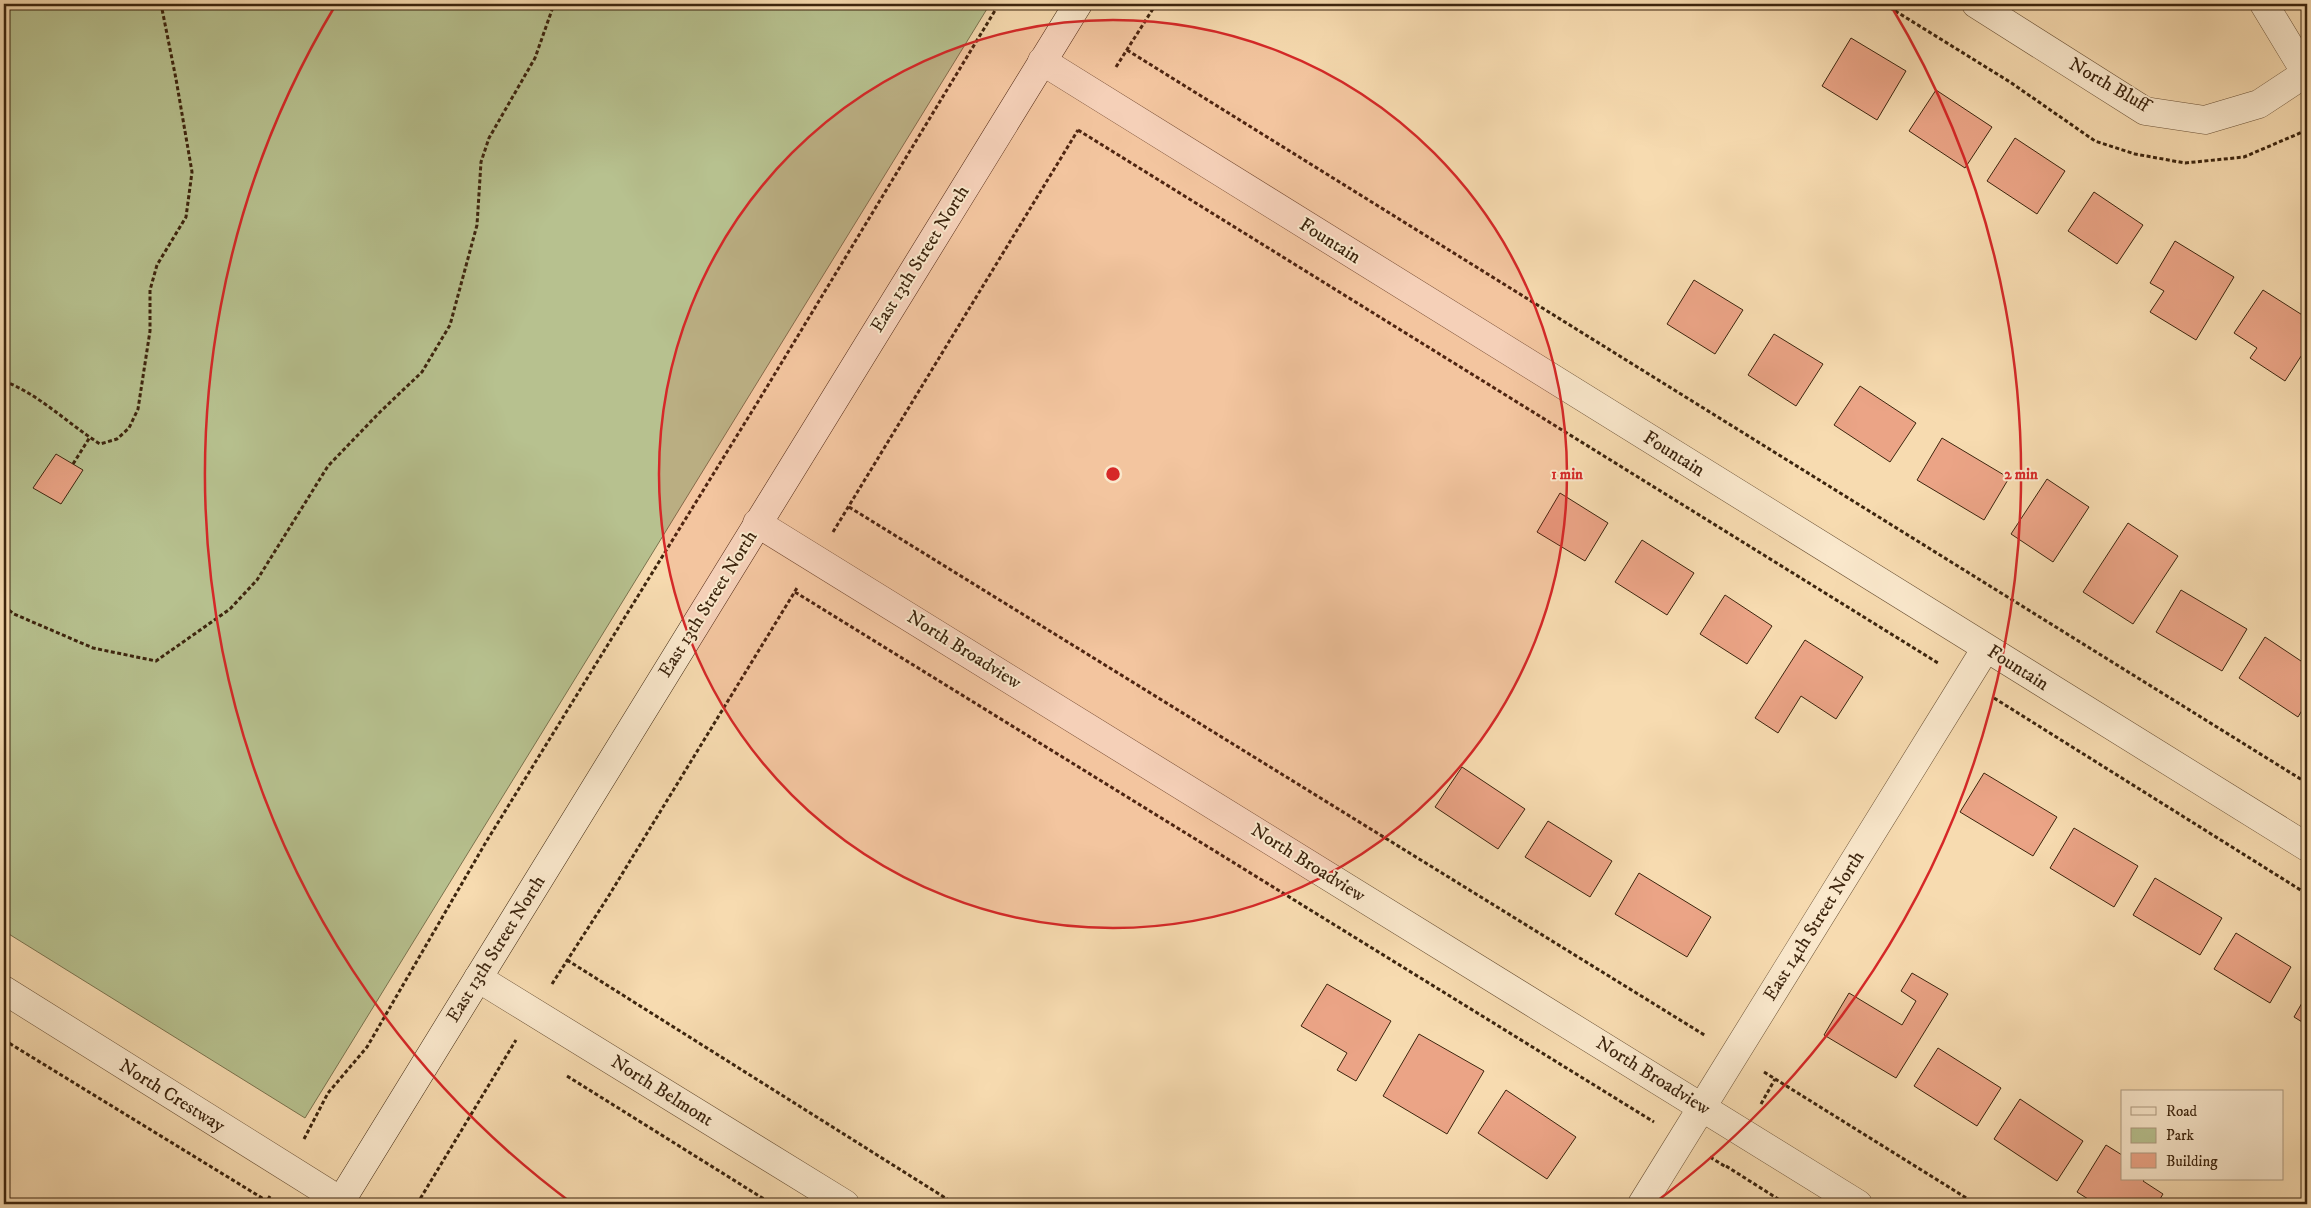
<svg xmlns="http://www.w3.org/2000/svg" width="2311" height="1208" font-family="'IM FELL DW Pica',serif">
<rect width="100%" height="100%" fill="#f7dbb0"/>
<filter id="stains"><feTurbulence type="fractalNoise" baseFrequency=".004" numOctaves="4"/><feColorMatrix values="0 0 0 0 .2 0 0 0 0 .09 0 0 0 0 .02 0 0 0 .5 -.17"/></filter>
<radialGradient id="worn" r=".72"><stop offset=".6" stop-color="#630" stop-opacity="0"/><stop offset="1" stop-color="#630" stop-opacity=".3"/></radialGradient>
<!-- green -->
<path fill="#b7c18f" stroke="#7a734e" d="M4,4H990L305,1118L4,931Z"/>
<!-- building -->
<path fill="#eba486" stroke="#3d250e" d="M1851,38L1906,71L1877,120L1822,86Z
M1936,90L1992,127L1965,168L1909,131Z
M2015,138L2065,171L2037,214L1987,181Z
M2094,192L2143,225L2117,264L2068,231Z
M2175,241L2234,277L2196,340L2150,312L2164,291L2150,283Z
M1694,280L1743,310L1715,354L1667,324Z
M2263,290L2307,318V347L2285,381L2250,358L2257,348L2234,333Z
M1774,334L1823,364L1796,406L1748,375Z
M1860,386L1916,423L1890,462L1834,425Z
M1942,438L2009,478L1984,520L1917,480Z
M56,454L83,470L61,504L33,488Z
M2047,479L2089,507L2053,562L2011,534Z
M1560,493L1608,523L1585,561L1537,532Z
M2128,523L2178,556L2133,624L2083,592Z
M1642,540L1694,573L1667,615L1615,582Z
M2181,590L2247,629L2222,671L2156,632Z
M1725,595L1772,626L1747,664L1700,634Z
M2265,637L2307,665V702L2298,717L2239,678Z
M1805,640L1863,677L1836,719L1801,696L1778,733L1755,718Z
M1462,767L1525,809L1498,849L1435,807Z
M1984,773L2057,817L2033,856L1960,812Z
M1548,821L1612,861L1590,897L1525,857Z
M2074,828L2138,866L2114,907L2050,868Z
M1639,873L1711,917L1687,957L1615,914Z
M2155,878L2222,918L2200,955L2133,915Z
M2236,933L2291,967L2270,1003L2214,969Z
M1912,973L1948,994L1896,1078L1824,1035L1849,993L1902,1025L1916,1001L1901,991Z
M1327,984L1391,1021L1356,1081L1337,1070L1347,1053L1301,1026Z
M2307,994V1025L2294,1017Z
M1419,1034L1484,1071L1447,1134L1383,1096Z
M1938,1048L2001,1088L1977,1126L1914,1086Z
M1506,1090L1576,1137L1547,1179L1478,1133Z
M2020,1099L2083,1141L2057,1181L1994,1139Z
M2106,1145L2122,1155V1179H2145L2143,1181L2163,1194L2157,1204H2096L2077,1192Z"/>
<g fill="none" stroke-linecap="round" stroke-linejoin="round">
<!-- street casing -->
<g stroke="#6c5236" stroke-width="29">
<path id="street" d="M1976,4L2145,111L2205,120L2259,104L2306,73
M2264,4L2307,75
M1042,61L2307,847
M757,523L1858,1204
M478,978L845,1204
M4,990L341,1201
M1642,1204L1986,648"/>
</g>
<!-- secondary casing -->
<g stroke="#3d250e" stroke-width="29">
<path id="secondary" d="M339,1204L1078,4"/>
</g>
<!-- path -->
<path stroke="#3d250e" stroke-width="3" stroke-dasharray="4 2.5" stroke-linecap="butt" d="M1884,4L2010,82L2095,141L2135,154L2185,163L2244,157L2307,130
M1127,50L2307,783
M1116,67L1156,4
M1078,130L1938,663
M4,381C40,395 67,423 100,444L117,439L129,428L138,409L150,331V290L157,265L186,217L192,172L176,79L161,4
M73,464L90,437
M849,507L1706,1036
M833,532L1078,130
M795,592L1654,1122
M4,606L14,614L93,648L156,661L230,609L257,580L328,466L380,412L422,372L450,325L477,225L481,162L489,138L535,58L554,4
M1994,698L2307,894
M567,960L955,1204
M552,984L608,897L797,588
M4,1040L267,1201
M1764,1072L1976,1204
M567,1076L772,1204
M1761,1104L1775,1079
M304,1139L328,1093L367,1047L486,842L759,400L999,4
M1710,1157L1726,1167
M1726,1166L1786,1204
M265,1204L270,1196
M417,1204L516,1040"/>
<!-- street -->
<use href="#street" stroke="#fae8cc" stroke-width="28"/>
<!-- secondary -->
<use href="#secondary" stroke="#fae8cc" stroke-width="28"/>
</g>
<!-- distance rings -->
<circle cx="1113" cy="474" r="454" fill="#d62828" fill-opacity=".12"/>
<g fill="none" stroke="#d62828" stroke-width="2.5">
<circle cx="1113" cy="474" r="454"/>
<path d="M573 1204A908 908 0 0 1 335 6M1891 6A908 908 0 0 1 1653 1204"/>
</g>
<g text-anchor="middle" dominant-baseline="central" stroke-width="4" stroke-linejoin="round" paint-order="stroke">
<!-- street labels -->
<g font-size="19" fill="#3d250e" stroke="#fae8cc">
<text transform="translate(2109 85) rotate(30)">North Bluff</text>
<text transform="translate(1330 241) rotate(32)">Fountain</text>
<text transform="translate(920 259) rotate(-58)">East 13th Street North</text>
<text transform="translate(1674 454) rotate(32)">Fountain</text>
<text transform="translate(708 604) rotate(-58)">East 13th Street North</text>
<text transform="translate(964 650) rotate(32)">North Broadview</text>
<text transform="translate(2018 668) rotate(32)">Fountain</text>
<text transform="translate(1308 863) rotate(32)">North Broadview</text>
<text transform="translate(1814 926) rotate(-58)">East 14th Street North</text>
<text transform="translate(496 949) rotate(-58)">East 13th Street North</text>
<text transform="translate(1653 1076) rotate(32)">North Broadview</text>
<text transform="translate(662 1091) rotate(32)">North Belmont</text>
<text transform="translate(172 1096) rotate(32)">North Crestway</text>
</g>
</g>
<circle cx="1113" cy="474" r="8" fill="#d62828" stroke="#fae8cc" stroke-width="2.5"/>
<g font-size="15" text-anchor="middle" font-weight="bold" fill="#d62828" stroke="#fae8cc" stroke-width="4" stroke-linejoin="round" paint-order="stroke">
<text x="1567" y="479">1 min</text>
<text x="2021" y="479">2 min</text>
</g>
<!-- margin -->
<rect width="2311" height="1208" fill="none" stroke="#f7dbb0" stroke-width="20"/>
<rect x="5" y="5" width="2301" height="1198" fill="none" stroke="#3d250e" stroke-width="2.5"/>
<rect x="10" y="10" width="2291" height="1188" fill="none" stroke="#3d250e"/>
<!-- legend -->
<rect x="2121" y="1090" width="162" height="90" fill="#fae8cc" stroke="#ae9a80"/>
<rect x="2131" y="1107" width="25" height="8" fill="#fae8cc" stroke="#ae9a80"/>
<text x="2166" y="1116" font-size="15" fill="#3d250e">Road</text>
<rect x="2131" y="1128" width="25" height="15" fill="#b7c18f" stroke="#ae9a80"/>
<text x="2166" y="1140" font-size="15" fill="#3d250e">Park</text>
<rect x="2131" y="1153" width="25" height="15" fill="#eba486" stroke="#ae9a80"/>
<text x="2166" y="1166" font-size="15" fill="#3d250e">Building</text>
<rect width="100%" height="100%" filter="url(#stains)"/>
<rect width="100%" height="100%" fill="url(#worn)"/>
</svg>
